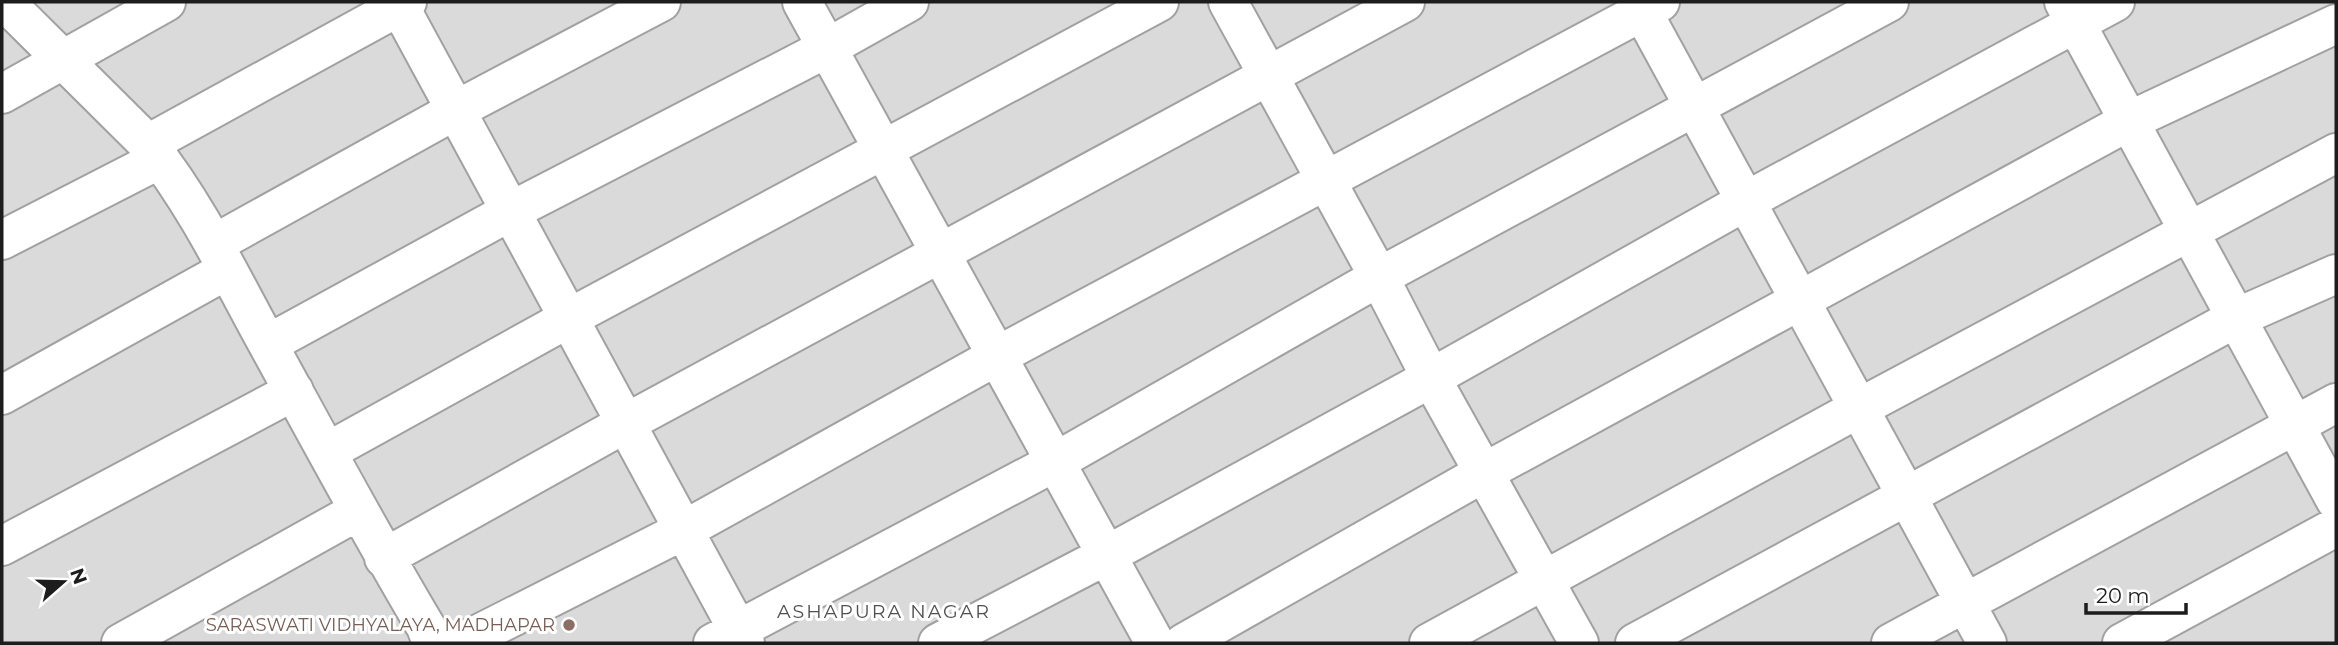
<svg xmlns="http://www.w3.org/2000/svg" width="2338" height="645" font-family="Montserrat,sans-serif">
<rect width="100%" height="100%" fill="#edece4"/>
<!-- residential -->
<path fill="#dbdada" d="M2,2L165,151L434,643H2Z
M19,2H393L746,643H445L174,146Z
M407,2H809L1164,643H758Z
M814,2H1225L1576,643H1169Z
M1231,2H1636L1989,643H1582Z
M1653,2H2062L2336,504V643H2002Z
M2067,2H2336V493Z"/>
<g fill="none" stroke-linecap="round" stroke-linejoin="round">
<!-- minor casing -->
<g stroke="#a1a1a1" stroke-width="42">
<path id="minor" d="M5,2L148,144C193,200 226,267 260,330C315,430 368,530 426,627L432,643
M397,2L745,643
M802,2L1155,643
M1228,2L1379,277L1431,378L1579,643
M1637,2L1987,643
M2064,2L2336,501
M2,94L166,2
M148,144L407,2
M2,240L160,159
M214,244L456,110L661,2
M268,344L511,211L827,48L909,2
M2,395L227,270
M327,452L569,318L1159,2
M2,546L294,391
M384,558L626,423L1405,2
M121,643L358,511
M461,643L684,530L997,356L1660,2
M713,643L1055,462L1379,277L1889,2
M938,643L1107,555L1431,378L1746,201L2115,2
M1184,643L1485,472L2129,121L2336,24
M1429,643L1859,408L2336,153
M1635,643L2236,318L2336,274
M1891,643L2336,403
M2122,643L2336,527"/>
</g>
<!-- minor -->
<use href="#minor" stroke="#fff" stroke-width="38"/>
</g>
<!-- markers -->
<circle fill="#8d6e63" stroke="#fff" stroke-width="2.5" cx="569" cy="625" r="7"/>
<g text-anchor="middle" dominant-baseline="central" stroke-width="6" stroke-linejoin="round" paint-order="stroke">
<!-- education labels -->
<g font-size="18" fill="#785e54" stroke="#fff" text-anchor="end">
<text x="555" y="625">SARASWATI VIDHYALAYA, MADHAPAR</text>
</g>
<!-- neighbourhood labels -->
<g font-size="19" letter-spacing="2" fill="#505050" stroke="#fff">
<text x="884" y="611">ASHAPURA NAGAR</text>
</g>
</g>
<!-- border -->
<rect width="2338" height="645" fill="none" stroke="#1d1d1d" stroke-width="7"/>
<!-- north arrow -->
<g transform="translate(63 582) rotate(70)" stroke="#ffffff" stroke-width="5" paint-order="stroke">
<path d="M0-5L12 26L0 18L-12 26Z" fill="#1d1d1d"/>
<text y="-10" font-size="19" font-weight="bold" text-anchor="middle" fill="#1d1d1d">N</text>
</g>
<!-- scale -->
<path d="M2086 603v10h100v-10" fill="none" stroke="#1d1d1d" stroke-width="3.5"/>
<text x="2096" y="603" font-size="21" fill="#1d1d1d" stroke="#ffffff" stroke-width="5" paint-order="stroke">20 m</text>
</svg>
